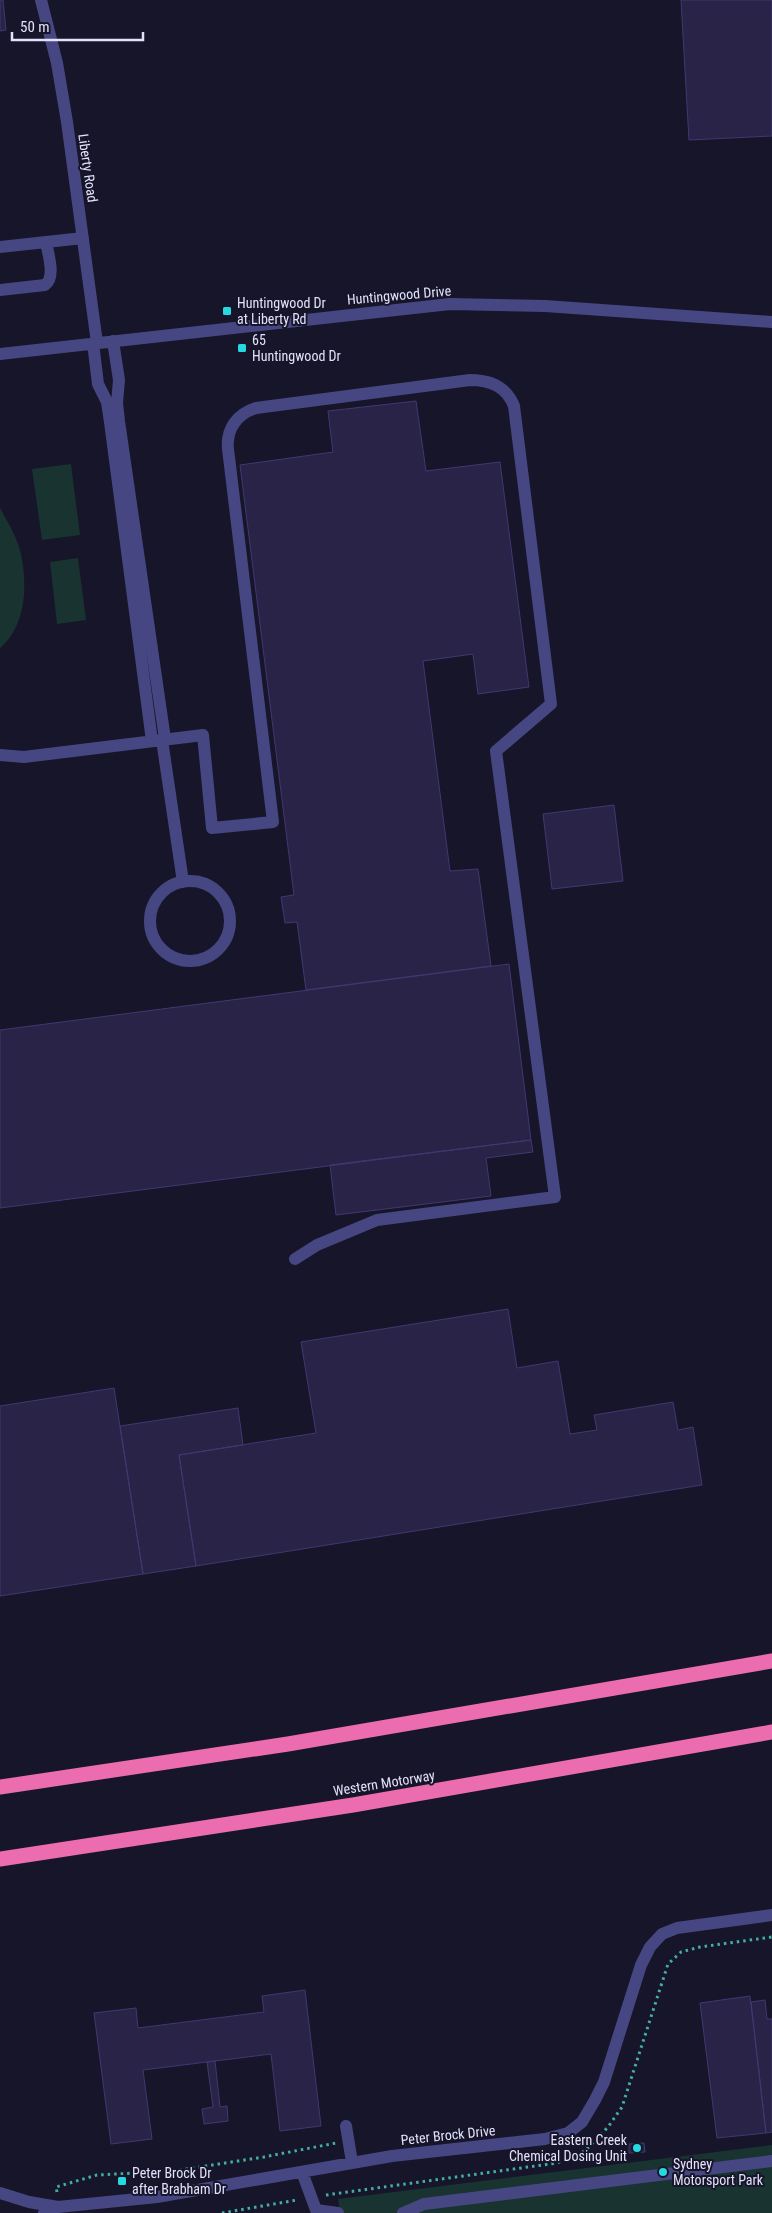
<svg xmlns="http://www.w3.org/2000/svg" width="772" height="2213" font-family="'Roboto Condensed',sans-serif">
<rect width="100%" height="100%" fill="#171529"/>
<!-- green -->
<path fill="#193330" d="M71,464L80,535L42,540L32,469Z
M0,508C7,521 16,535 20,550C28,582 27,625 0,648Z
M78,558L86,620L57,624L50,562Z
M772,2145V2213H340L338,2199Z"/>
<!-- building -->
<path fill="#292348" stroke="#413871" d="M0,0H3L6,30L0,31Z
M681,0H772V136L689,140Z
M416,401L426,471L500,462L529,687L478,694L473,654L423,661L450,871L478,869L491,966L306,990L297,922L285,923L281,897L294,895L240,465L333,452L328,411Z
M614,805L623,881L552,889L543,814Z
M509,964L531,1140L0,1208V1030Z
M531,1140L533,1152L486,1158L491,1196L336,1215L330,1165Z
M508,1309L517,1368L558,1361L570,1434L597,1430L594,1415L673,1402L678,1430L693,1427L702,1485L196,1566L179,1455L316,1433L301,1342Z
M114,1388L143,1574L0,1596V1406Z
M238,1408L243,1445L179,1455L196,1566L143,1574L120,1426Z
M305,1990L321,2126L280,2131L271,2054L143,2070L152,2139L111,2144L94,2013L136,2008L138,2028L264,2012L262,1996Z
M750,1996L766,2133L717,2138L700,2003Z
M765,2000L767,2019H772V2132L766,2133L751,2002Z
M215,2061L220,2107L227,2106L228,2121L204,2124L202,2109L213,2107L207,2062Z
M644,2143L645,2152L629,2153V2144Z"/>
<g fill="none" stroke-linecap="round" stroke-linejoin="round">
<!-- path -->
<path stroke="#42afa3" stroke-width="3" stroke-dasharray="2.5 4" stroke-linecap="butt" d="M57,2192L56,2187L97,2175L174,2171L264,2157L336,2143
M326,2195L557,2163L585,2151L608,2127L622,2107L668,1964L681,1952L700,1947L772,1937
M222,2213L297,2200"/>
<!-- minor -->
<path stroke="#464782" stroke-width="12" d="M41,0L57,63L67,122L97,343
M0,247L83,238
M0,290L45,285C56,277 48,254 46,242
M113,341L119,380L117,403L119,421L165,739
M93,343L98,384L107,402L110,422L152,741
M0,354L450,304L545,306L772,322
M162,740L183,882
M0,755L24,757L203,735L212,828L273,822L228,449C226,429 237,414 256,408L470,380C490,380 506,386 514,406L551,704L496,751L555,1197L377,1220L317,1245L295,1259
M150 921a40 40 0 1 1 80 0a40 40 0 1 1-80 0Z
M346,2126L352,2162
M302,2172L316,2210L338,2213
M0,2193L29,2202L58,2207
M44,2213L58,2207L157,2197L392,2156L545,2139L568,2133L582,2122L595,2100L604,2082L641,1965L650,1947L662,1934L677,1928L772,1915
M403,2213L424,2204L772,2161"/>
<!-- highway -->
<path stroke="#eb6caf" stroke-width="15" d="M0,1787L288,1744L772,1661
M0,1859L353,1805L772,1732"/>
</g>
<!-- markers -->
<g fill="#26d8e2" stroke="#171529" stroke-width="2">
<rect x="222" y="306" width="10" height="10" rx="2.5"/>
<rect x="237" y="343" width="10" height="10" rx="2.5"/>
<circle cx="637" cy="2148" r="5"/>
<circle cx="663" cy="2172" r="5"/>
<rect x="117" y="2176" width="10" height="10" rx="2.5"/>
</g>
<g text-anchor="middle" dominant-baseline="central" stroke-width="4" stroke-linejoin="round" paint-order="stroke">
<!-- street labels -->
<g font-size="14" fill="#e3e1fb" stroke="#171529">
<text transform="translate(88 168) rotate(82)">Liberty Road</text>
<text transform="translate(399 295) rotate(-5)">Huntingwood Drive</text>
<text transform="translate(384 1783) rotate(-9)">Western Motorway</text>
<text transform="translate(448 2135) rotate(-6)">Peter Brock Drive</text>
</g>
<!-- poi labels -->
<g font-size="14" fill="#e3e1fb" stroke="#171529" text-anchor="start">
<text x="237" y="303">Huntingwood Dr<tspan x="237" dy="16">at Liberty Rd</tspan></text>
<text x="252" y="340">65<tspan x="252" dy="16">Huntingwood Dr</tspan></text>
<text x="627" y="2140" text-anchor="end">Eastern Creek<tspan x="627" dy="16">Chemical Dosing Unit</tspan></text>
<text x="673" y="2164">Sydney<tspan x="673" dy="16">Motorsport Park</tspan></text>
<text x="132" y="2173">Peter Brock Dr<tspan x="132" dy="16">after Brabham Dr</tspan></text>
</g>
</g>
<!-- scale -->
<path d="M12 32v8h131v-8" fill="none" stroke="#e3e1fb" stroke-width="2.5"/>
<text x="20" y="32" font-size="15" fill="#e3e1fb" stroke="#171529" stroke-width="4" paint-order="stroke">50 m</text>
</svg>
